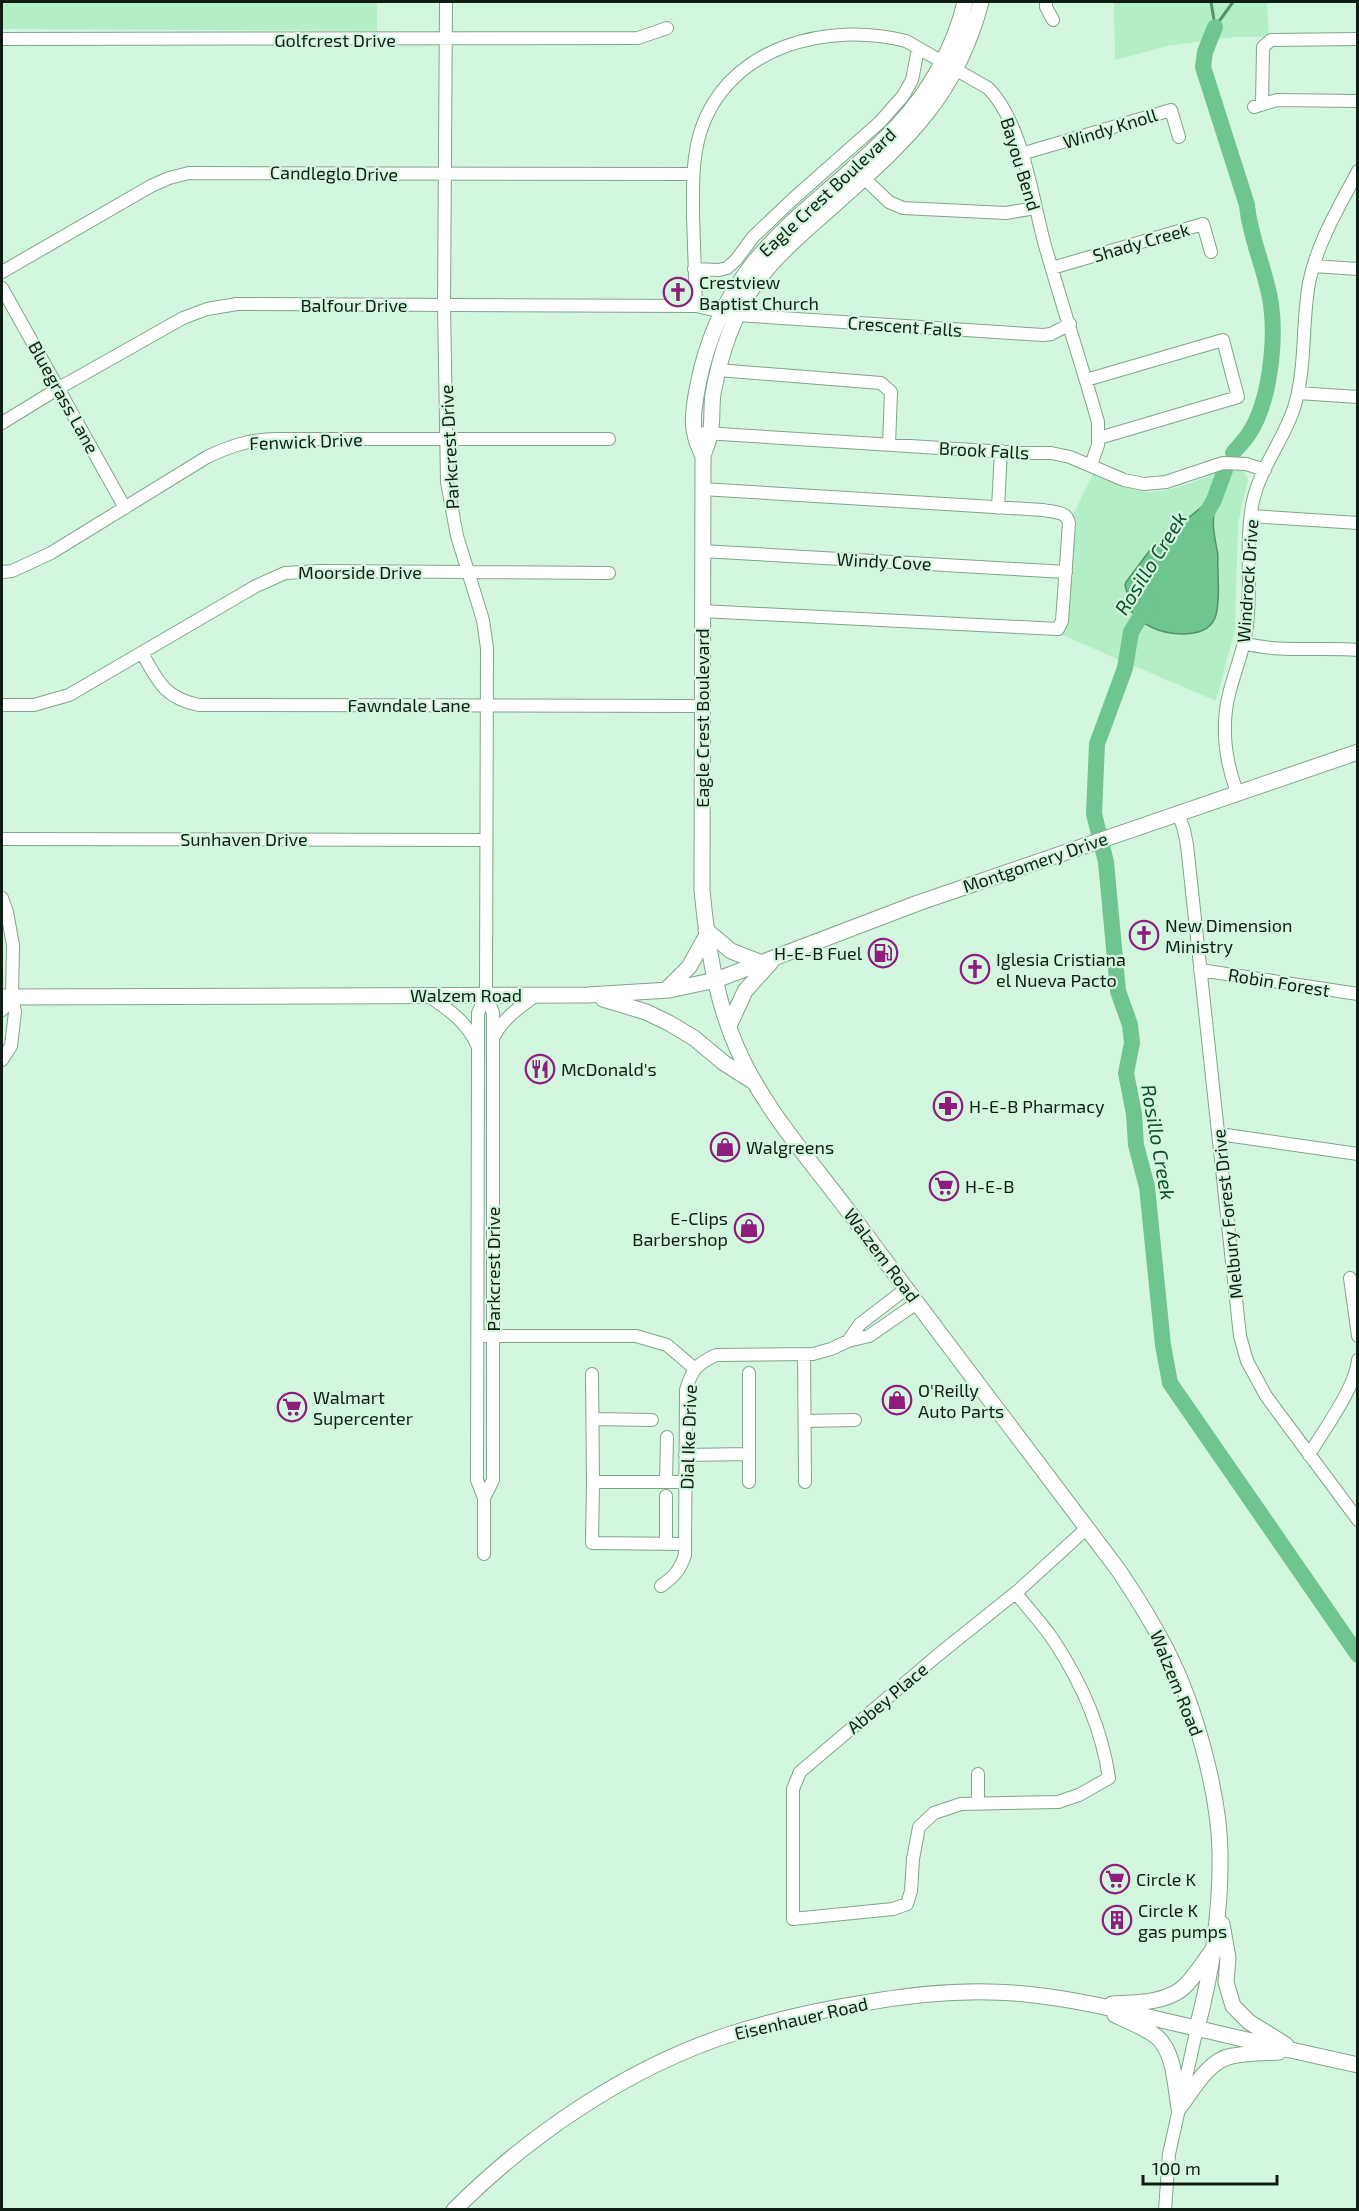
<svg xmlns="http://www.w3.org/2000/svg" width="1359" height="2211" font-family="'Exo 2',sans-serif">
<rect width="100%" height="100%" fill="#d3f7de"/>
<!-- green -->
<path fill="#b3eec6" d="M2,2H377V31L2,29Z
M1114,2H1267L1269,37H1233L1167,46L1115,60Z
M1218,470L1244,471L1248,479L1238,524L1235,629L1216,701L1062,635L1068,624L1073,525L1072,517L1093,474C1110,479 1125,488 1142,491C1161,495 1203,481 1218,470Z"/>
<!-- water -->
<path fill="#6fc58f" stroke="#52936a" stroke-width="1.5" d="M1210,500H1214L1216,504C1211,520 1214,534 1217,550C1219,556 1217,562 1218,569C1218,584 1220,599 1216,615C1209,640 1170,636 1151,627C1139,622 1131,613 1125,602L1128,596L1125,585L1126,582L1150,550Z"/>
<g fill="none" stroke-linecap="round" stroke-linejoin="round">
<!-- stream -->
<path stroke="#52936a" stroke-width="3" d="M1211,2L1215,26
M1215,27L1233,2"/>
<!-- river -->
<path stroke="#6fc58f" stroke-width="16" d="M1215,27L1205,52L1203,67L1247,205C1250,239 1266,270 1271,304C1276,341 1270,404 1248,435C1244,441 1238,447 1233,453
M1203,519L1214,500L1225,470
M1150,601L1131,632L1125,668L1097,744L1094,814L1106,862L1118,991L1130,1025L1132,1043L1126,1073L1134,1114L1136,1145L1147,1187L1163,1345L1170,1383L1358,1655"/>
<!-- minor casing -->
<g stroke="#82a38c" stroke-width="14">
<path id="minor" d="M446,2L444,305L447,482L457,536L483,620L487,648L486,995L493,1013V1480L484,1498
M1046,2V7L1053,20
M2,39L638,38L667,28
M1262,104L1263,47L1271,40L1358,39
M1254,107L1277,100L1358,101
M1021,154L1171,110L1179,137
M864,178L889,202L903,208L1006,213L1035,208
M1314,266L1358,269
M1052,268L1203,224L1211,252
M694,269L719,270L727,268L736,260L753,237L793,199L880,122L903,96L912,80L918,49
M2,272L151,186L169,178L189,173L693,174
M2,288L125,508
M696,306C695,276 694,246 693,215C693,187 692,157 701,130C729,46 828,21 906,41L988,88C1022,122 1032,196 1044,242C1061,302 1081,362 1098,422V445L1091,465
M718,370L881,383L891,392L889,444
M1086,380L1223,340L1238,397L1099,438
M1298,393L1358,397
M2,423L59,388L183,318L207,309L237,304L696,306L736,315L1043,335L1051,334L1070,324
M704,433L1020,453H1051L1070,457L1124,480L1144,484L1166,482L1223,463L1246,464L1265,470
M998,508L1001,451
M1251,516L1358,523
M702,551L1066,572
M2,572L12,571L51,553L207,457C230,446 251,439 277,439H609
M702,611L1058,629L1062,621L1069,523C1067,511 1053,512 1043,510L702,489
M1243,643C1281,653 1319,647 1358,650
M142,653C158,681 164,698 199,705L701,706
M2,705H34L69,695L256,586L285,573L320,571L609,573
M1237,792C1225,761 1221,726 1229,694C1234,673 1243,653 1246,632C1253,589 1244,544 1253,501C1261,465 1287,436 1296,401C1306,362 1302,322 1309,283C1317,243 1339,207 1358,171
M1178,813L1184,830L1187,845L1240,1336L1247,1361L1266,1396L1358,1520
M2,839L486,840
M2,898L7,912L13,945L12,997L15,1012L11,1046L2,1060
M1200,970L1358,994
M429,996C449,1010 467,1022 477,1045
M2,1010L12,997
M493,1038C503,1018 519,1008 536,995
M1219,1134L1358,1154
M1350,1278L1358,1336
M485,1336H636L667,1345L695,1369
M848,1341L860,1324L907,1288
M804,1354L805,1482
M592,1374L593,1482H685
M593,1419L652,1420
M805,1421L855,1420
M749,1454V1482
M685,1455L749,1454V1373
M1309,1455C1323,1431 1356,1387 1358,1360
M593,1482L592,1543L685,1544
M666,1482L667,1437
M666,1496V1544
M484,1554V1498L477,1480L478,1049V1013L486,995
M661,1586C674,1577 680,1570 685,1555L686,1390C692,1369 697,1364 716,1355L813,1354L831,1349L848,1341L869,1336L917,1303
M978,1803V1774
M907,1904L893,1909L793,1919V1789L800,1772L938,1655L1019,1590L1087,1528
M907,1904L911,1891L913,1859L919,1827L934,1813L961,1804L1058,1802L1079,1795L1109,1778C1102,1730 1081,1682 1054,1641C1043,1624 1028,1609 1016,1593
M1165,2210L1169,2154L1197,2028"/>
</g>
<!-- major casing -->
<g stroke="#82a38c" stroke-width="17">
<path id="major" d="M981,2C955,100 904,142 832,207C805,231 776,255 755,284C733,316 720,355 713,394C711,407 713,422 710,434C709,441 705,449 703,456L702,890C707,943 715,998 737,1048C764,1110 812,1162 852,1216C940,1335 1030,1452 1119,1571C1136,1596 1152,1622 1166,1649C1194,1703 1219,1791 1220,1852C1221,1912 1212,1971 1197,2028
M703,456C700,449 696,442 695,434C690,418 698,384 702,367C734,243 820,209 899,124C930,91 955,46 965,2
M706,930L731,951L762,963
M666,990L689,967L707,935
M2,997L588,995L669,990L716,980L918,903L1358,752
M603,999L646,1012L669,1023L694,1038L724,1063L754,1082
M729,1026L745,991L771,962
M1222,1924L1228,1958L1226,1982L1233,2006L1249,2022L1286,2045
M1112,2004C1136,2003 1170,2003 1187,1984C1197,1973 1204,1961 1213,1950
M1115,2015C1128,2021 1146,2028 1157,2037C1175,2053 1175,2086 1179,2108
M1179,2108C1193,2090 1208,2060 1232,2056C1247,2053 1263,2053 1279,2052
M454,2210C530,2134 629,2067 731,2034C775,2020 819,2010 864,2003C919,1993 978,1988 1034,1995C1089,2001 1142,2016 1196,2028C1250,2041 1304,2053 1358,2065"/>
</g>
<!-- minor -->
<use href="#minor" stroke="#fff" stroke-width="12"/>
<!-- major -->
<use href="#major" stroke="#fff" stroke-width="15"/>
</g>
<!-- icons -->
<defs>
<g id="church-ring" transform="scale(1.5)"><circle r="9.5" fill="#d3f7de" stroke="#8e1d7e" stroke-width="1.5"/><path d="M-1.2-6h2.4v3.5h3.3v2.4h-3.3V6h-2.4V-.1h-3.3v-2.4h3.3Z" fill="#8e1d7e"/></g>
<g id="fuel-ring" transform="scale(1.5)"><circle r="9.5" fill="#d3f7de" stroke="#8e1d7e" stroke-width="1.5"/><path d="M-5.5-6h7V0h2V4h1.3V-2.5L3-4.5l.8-.8L6-3V5H2.5V1h-1V6h-7ZM-4.2-4.7v3.2H.2V-4.7Z" fill="#8e1d7e"/></g>
<g id="restaurant-ring" transform="scale(1.5)"><circle r="9.5" fill="#d3f7de" stroke="#8e1d7e" stroke-width="1.5"/><path d="M-5-6h1v4h1v-4h1v4h1v-4h1v5L-1.5 .5V6h-2V.5L-5-1ZM5-6V6H3V1.5H1.5Q1.5-4 5-6Z" fill="#8e1d7e"/></g>
<g id="pharmacy-ring" transform="scale(1.5)"><circle r="9.5" fill="#d3f7de" stroke="#8e1d7e" stroke-width="1.5"/><path d="M-2-6h4v4h4v4h-4v4h-4v-4h-4v-4h4Z" fill="#8e1d7e"/></g>
<g id="shop-ring" transform="scale(1.5)"><circle r="9.5" fill="#d3f7de" stroke="#8e1d7e" stroke-width="1.5"/><path d="M-5-2.5h2.3a2.7 3.5 0 0 1 5.4 0H5L5.5 6h-11ZM-1.5-2.5h3a1.5 2.3 0 0 0-3 0Z" fill="#8e1d7e"/></g>
<g id="supermarket-ring" transform="scale(1.5)"><circle r="9.5" fill="#d3f7de" stroke="#8e1d7e" stroke-width="1.5"/><path d="M-6-5.5h2.5l.6 2H6L4.5 2H-2.5L-4.4-4H-6ZM-1.5 3.2a1.3 1.3 0 1 0 .1 0ZM3 3.2a1.3 1.3 0 1 0 .1 0Z" fill="#8e1d7e"/></g>
<g id="building-ring" transform="scale(1.5)"><circle r="9.5" fill="#d3f7de" stroke="#8e1d7e" stroke-width="1.5"/><path d="M-4-6H4V6H1V3H-1V6H-4ZM-2.5-4.3h1.7v1.8h-1.7ZM.8-4.3h1.7v1.8H.8ZM-2.5-1h1.7V.8h-1.7ZM.8-1h1.7V.8H.8Z" fill="#8e1d7e"/></g>
</defs>
<g fill-rule="evenodd">
<use href="#church-ring" x="678" y="292"/>
<use href="#church-ring" x="1144" y="935"/>
<use href="#fuel-ring" x="883" y="953"/>
<use href="#church-ring" x="975" y="969"/>
<use href="#restaurant-ring" x="540" y="1069"/>
<use href="#pharmacy-ring" x="948" y="1106"/>
<use href="#shop-ring" x="725" y="1147"/>
<use href="#supermarket-ring" x="944" y="1186"/>
<use href="#shop-ring" x="749" y="1228"/>
<use href="#shop-ring" x="897" y="1400"/>
<use href="#supermarket-ring" x="292" y="1407"/>
<use href="#supermarket-ring" x="1115" y="1879"/>
<use href="#building-ring" x="1117" y="1920"/>
</g>
<g text-anchor="middle" dominant-baseline="central" stroke-width="4.5" stroke-linejoin="round" paint-order="stroke">
<!-- street labels -->
<g font-size="18" fill="#101d14" stroke="#d3f7de">
<text x="335" y="40">Golfcrest Drive</text>
<text transform="translate(1110 128) rotate(-17)">Windy Knoll</text>
<text transform="translate(1021 164) rotate(73)">Bayou Bend</text>
<text transform="translate(334 173) rotate(1)">Candleglo Drive</text>
<text transform="translate(827 192) rotate(-43)">Eagle Crest Boulevard</text>
<text transform="translate(1141 242) rotate(-16)">Shady Creek</text>
<text x="354" y="305">Balfour Drive</text>
<text transform="translate(905 326) rotate(4)">Crescent Falls</text>
<text transform="translate(64 397) rotate(61)">Bluegrass Lane</text>
<text transform="translate(306 441) rotate(-2)">Fenwick Drive</text>
<text transform="translate(449 447) rotate(-93)">Parkcrest Drive</text>
<text transform="translate(984 450) rotate(3)">Brook Falls</text>
<text transform="translate(884 561) rotate(3)">Windy Cove</text>
<text x="360" y="572">Moorside Drive</text>
<text transform="translate(1247 581) rotate(-86)">Windrock Drive</text>
<text x="409" y="705">Fawndale Lane</text>
<text transform="translate(702 718) rotate(-90)">Eagle Crest Boulevard</text>
<text x="244" y="839">Sunhaven Drive</text>
<text transform="translate(1035 862) rotate(-19)">Montgomery Drive</text>
<text transform="translate(1279 982) rotate(9)">Robin Forest</text>
<text x="466" y="995">Walzem Road</text>
<text transform="translate(1227 1214) rotate(-96)">Melbury Forest Drive</text>
<text transform="translate(882 1255) rotate(53)">Walzem Road</text>
<text transform="translate(493 1269) rotate(-90)">Parkcrest Drive</text>
<text transform="translate(688 1437) rotate(-88)">Dial Ike Drive</text>
<text transform="translate(1177 1683) rotate(68)">Walzem Road</text>
<text transform="translate(887 1698) rotate(-40)">Abbey Place</text>
<text transform="translate(801 2018) rotate(-13)">Eisenhauer Road</text>
</g>
<!-- poi labels -->
<g font-size="18" fill="#101d14" stroke="#d3f7de" text-anchor="start">
<text x="699" y="282">Crestview<tspan x="699" dy="21">Baptist Church</tspan></text>
<text x="1165" y="925">New Dimension<tspan x="1165" dy="21">Ministry</tspan></text>
<text x="862" y="953" text-anchor="end">H-E-B Fuel</text>
<text x="996" y="959">Iglesia Cristiana<tspan x="996" dy="21">el Nueva Pacto</tspan></text>
<text x="561" y="1069">McDonald's</text>
<text x="969" y="1106">H-E-B Pharmacy</text>
<text x="746" y="1147">Walgreens</text>
<text x="965" y="1186">H-E-B</text>
<text x="728" y="1218" text-anchor="end">E-Clips<tspan x="728" dy="21">Barbershop</tspan></text>
<text x="918" y="1390">O'Reilly<tspan x="918" dy="21">Auto Parts</tspan></text>
<text x="313" y="1397">Walmart<tspan x="313" dy="21">Supercenter</tspan></text>
<text x="1136" y="1879">Circle K</text>
<text x="1138" y="1910">Circle K<tspan x="1138" dy="21">gas pumps</tspan></text>
</g>
<!-- water labels -->
<g font-size="20" font-style="italic" fill="#0c4f2c" stroke="#d3f7de">
<text transform="translate(1150 563) rotate(-58)">Rosillo Creek</text>
<text transform="translate(1159 1142) rotate(80)">Rosillo Creek</text>
</g>
</g>
<!-- border -->
<rect width="1359" height="2211" fill="none" stroke="#101d14" stroke-width="6"/>
<!-- scale -->
<path d="M1143 2175v9h134v-9" fill="none" stroke="#101d14" stroke-width="3"/>
<text x="1152" y="2175" font-size="18" fill="#101d14" stroke="#d3f7de" stroke-width="4.5" paint-order="stroke">100 m</text>
</svg>
